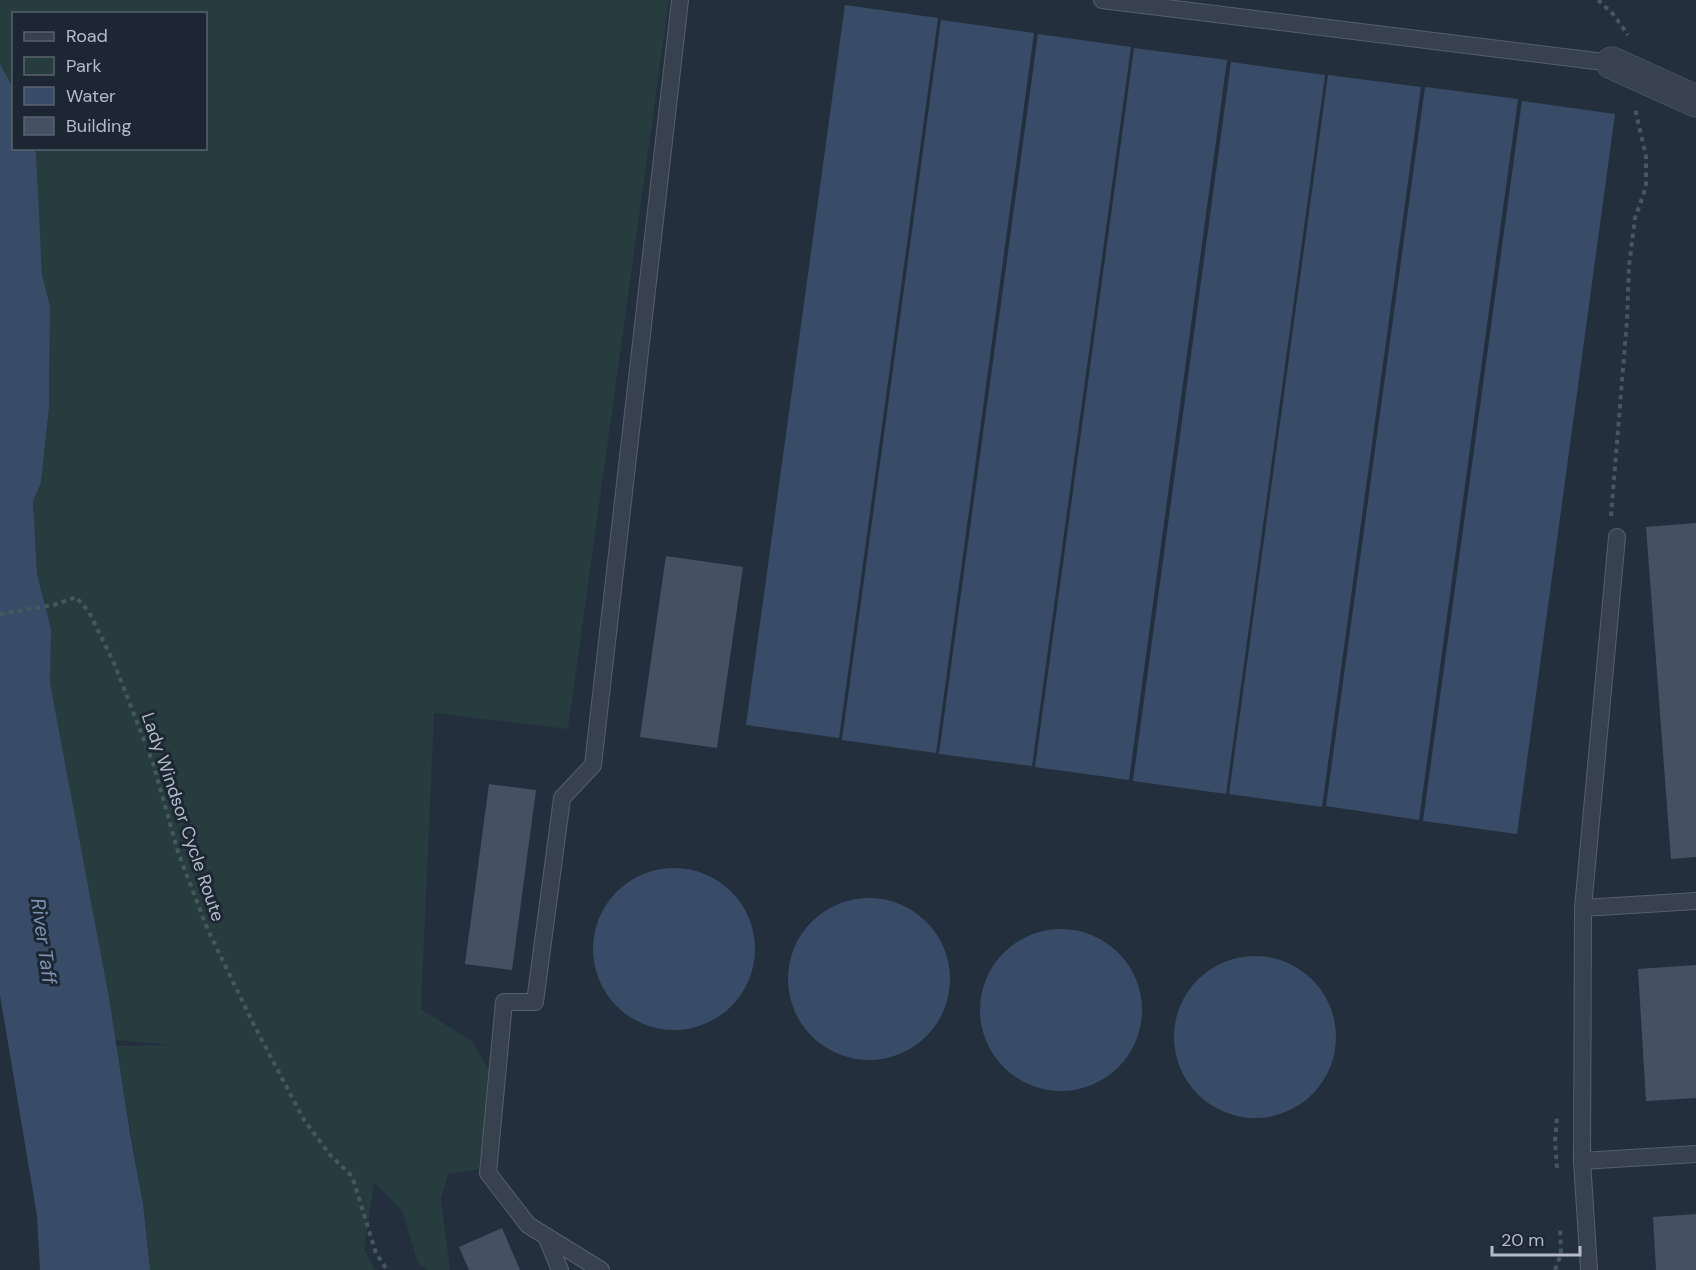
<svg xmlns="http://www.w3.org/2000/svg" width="1696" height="1270" font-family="'DM Sans',sans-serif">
<rect width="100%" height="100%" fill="#242f3e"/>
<!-- green -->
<path fill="#263c3f" d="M0,0H669L568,729L434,713L421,1009L473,1042L490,1072L479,1169L448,1174L441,1199L450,1270H428L418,1263L402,1210L374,1182L364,1250L375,1270H150L143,1204L116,1046L172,1045L115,1040L50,683L51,629L37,574L33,501L41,483L49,407L50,306L42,275L34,149L206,148V14H14L13,88L0,64Z"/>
<!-- water -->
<path fill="#394c67" d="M845,5L938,18L839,738L746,725Z
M941,20L1034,33L936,753L842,740Z
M1038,34L1131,47L1032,766L939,754Z
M1134,48L1227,60L1129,780L1035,767Z
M1231,62L1325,75L1226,794L1133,781Z
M0,64L13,88L14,148L34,149L36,154L42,275L50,306L49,407L41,483L33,501L37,574L51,629L50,683L109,998L130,1133L143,1204L150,1270H40L37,1216L0,995Z
M1328,75L1421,87L1322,807L1229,794Z
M1425,87L1518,99L1419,820L1326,806Z
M1522,101L1615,114L1517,834L1423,821Z
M593 949a81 81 0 1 1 162 0a81 81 0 1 1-162 0Z
M788 979a81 81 0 1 1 162 0a81 81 0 1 1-162 0Z
M980 1010a81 81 0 1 1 162 0a81 81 0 1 1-162 0Z
M1174 1037a81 81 0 1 1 162 0a81 81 0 1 1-162 0Z"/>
<!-- building -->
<path fill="#455162" d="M1696,523V857L1671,859L1646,527Z
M666,556L743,567L717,748L640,737Z
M489,784L536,790L512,970L465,964Z
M1696,965V1098L1646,1101L1638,969Z
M1696,1214V1270H1656L1653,1217Z
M502,1228L520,1270H469L459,1247Z"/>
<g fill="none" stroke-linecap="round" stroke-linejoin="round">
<!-- service casing -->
<g stroke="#565f6c" stroke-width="18">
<path id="service" d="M1102,0L1612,63
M1583,908L1696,901
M1582,1161L1696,1154
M546,1236L560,1270
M601,1270L528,1225L488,1173L504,1002H535L562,798L593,765L680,0
M1589,1270L1582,1161L1583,908L1617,537"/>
</g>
<!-- minor casing -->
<g stroke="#565f6c" stroke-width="33">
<path id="minor" d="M1612,63L1696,101"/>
</g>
<!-- path -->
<path stroke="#44595c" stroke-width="4" stroke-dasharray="4.5 4.5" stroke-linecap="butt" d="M1598,0L1613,14L1628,35
M1611,516L1627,320L1629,266L1635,218L1646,187V156L1636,113L1637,107
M0,614L54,605L76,597L89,612L114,663L153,763L178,852L207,928L254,1025L304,1120L331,1156L352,1176L376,1253L387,1270
M1557,1168L1555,1141L1557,1116
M1555,1270L1561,1254L1560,1227"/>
<!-- service -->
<use href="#service" stroke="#38414e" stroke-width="16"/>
<!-- minor -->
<use href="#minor" stroke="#38414e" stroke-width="32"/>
</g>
<g text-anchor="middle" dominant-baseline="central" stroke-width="6" stroke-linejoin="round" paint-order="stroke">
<!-- street labels -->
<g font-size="18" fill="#b4bcc9" stroke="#1d2633">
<text transform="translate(183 817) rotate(71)">Lady Windsor Cycle Route</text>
</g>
<!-- water labels -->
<g font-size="20" font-style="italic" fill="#7c92b1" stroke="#1d2633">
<text transform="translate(44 941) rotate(82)">River Taff</text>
</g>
</g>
<!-- legend -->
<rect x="12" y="12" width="195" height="138" fill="#1d2633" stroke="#59626f" stroke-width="1.5"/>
<rect x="24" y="32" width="30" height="9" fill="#38414e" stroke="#59626f" stroke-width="1.5"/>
<text x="66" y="42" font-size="18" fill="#b4bcc9">Road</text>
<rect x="24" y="57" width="30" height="18" fill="#263c3f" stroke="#59626f" stroke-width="1.5"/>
<text x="66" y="72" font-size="18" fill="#b4bcc9">Park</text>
<rect x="24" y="87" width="30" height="18" fill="#394c67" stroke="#59626f" stroke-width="1.5"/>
<text x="66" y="102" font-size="18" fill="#b4bcc9">Water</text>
<rect x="24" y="117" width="30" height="18" fill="#455162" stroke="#59626f" stroke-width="1.5"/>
<text x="66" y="132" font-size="18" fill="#b4bcc9">Building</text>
<!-- scale -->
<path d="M1492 1246v9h88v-9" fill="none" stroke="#b4bcc9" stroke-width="3"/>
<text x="1501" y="1246" font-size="18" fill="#b4bcc9" stroke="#1d2633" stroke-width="4.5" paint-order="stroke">20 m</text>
</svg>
